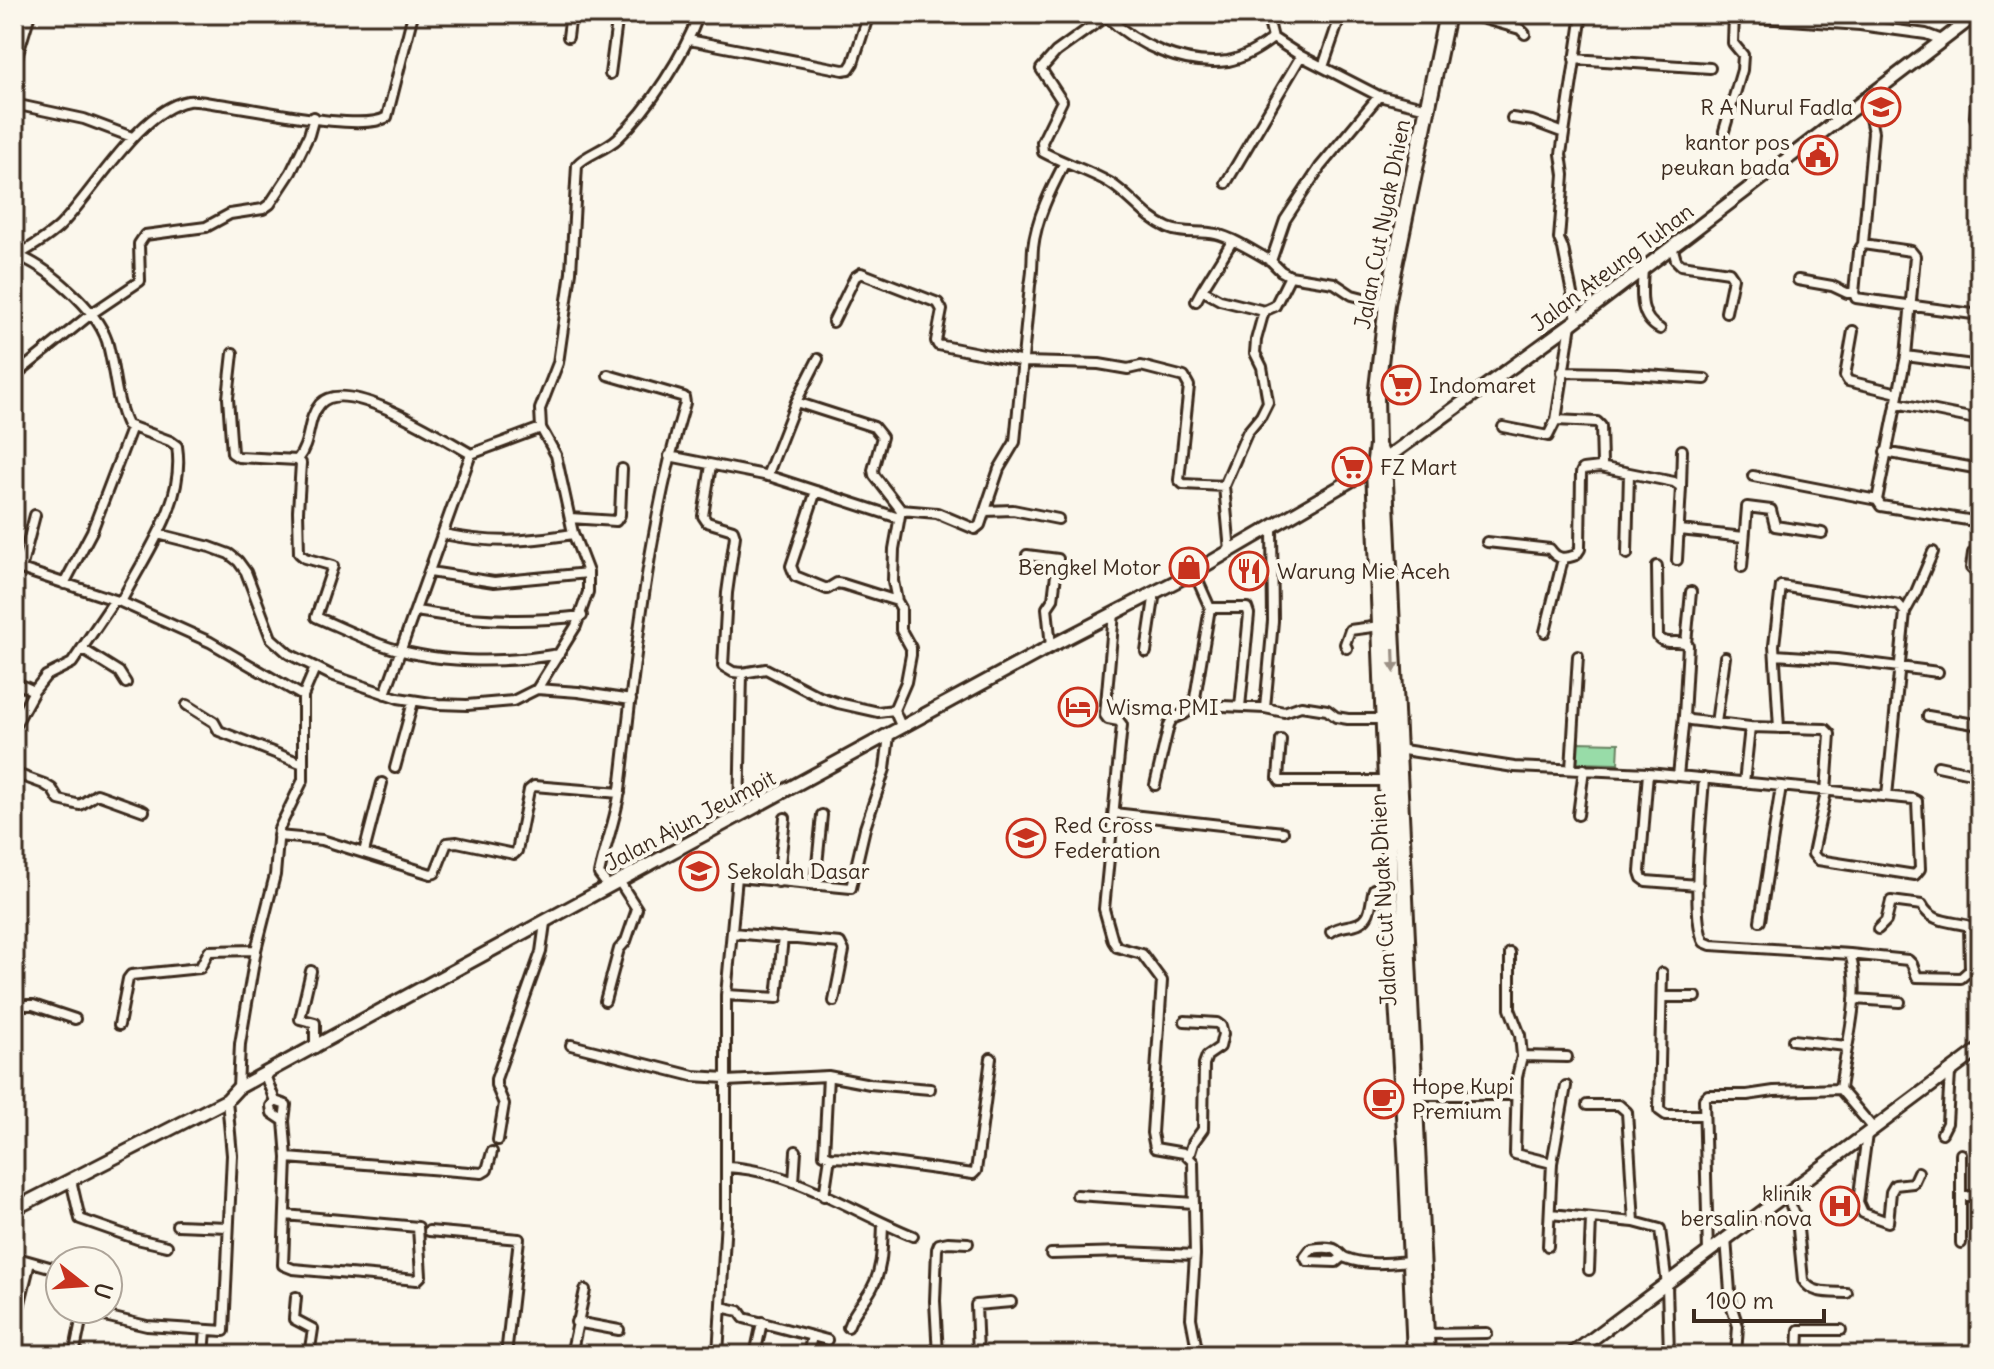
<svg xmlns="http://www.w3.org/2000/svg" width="1994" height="1369" font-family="Delius,sans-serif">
<rect width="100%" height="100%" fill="#fbf7ec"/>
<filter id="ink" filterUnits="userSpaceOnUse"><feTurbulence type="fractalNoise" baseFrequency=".0125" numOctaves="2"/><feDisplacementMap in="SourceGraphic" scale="16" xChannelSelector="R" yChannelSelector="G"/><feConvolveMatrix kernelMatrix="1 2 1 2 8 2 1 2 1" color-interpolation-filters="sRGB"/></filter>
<g filter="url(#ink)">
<!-- green -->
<path fill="#98dca8" stroke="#6a8363" stroke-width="2" d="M1577,742L1619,743L1618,764L1576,763Z"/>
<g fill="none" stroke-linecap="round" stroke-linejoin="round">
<!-- street casing -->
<g stroke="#3b2a1e" stroke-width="14">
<path id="street" d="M1267,14L1273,38L1301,56L1379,96L1427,108
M1467,14L1520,29L1525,34
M1704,14L1860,25L1926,34L1942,40
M568,37L571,14
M689,40L843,70L849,69L853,63L869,14
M1574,59L1710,68
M14,67L30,14
M1323,67L1341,14
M1980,67L1975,117L1980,127
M610,74L618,14
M1379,96L1320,167L1285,220L1271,261L1281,271L1290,276L1334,283L1352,295L1387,304
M1866,100L1873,132L1863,244L1911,251L1915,256L1906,356L1877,500L1881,506L1980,522
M14,104L84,119L132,137
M1512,118L1532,121L1564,133
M1724,131L1742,70L1743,55L1733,43L1734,14
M1226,183L1301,56
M1233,240L1202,290L1220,300L1264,311
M1672,246L1676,260L1681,265L1729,272L1733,278L1726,312
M14,254C47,266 96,308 107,341C115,369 115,399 127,425L170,441L177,446C186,503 145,554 121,602L21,569L35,515
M18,255C32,247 47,238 59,227C94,192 139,110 188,101C198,100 209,103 219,104C254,108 362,133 387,117L413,14
M1271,261C1254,252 1236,239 1216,234C1200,230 1184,235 1168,228C1145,218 1131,196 1110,183C1088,170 1065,164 1043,152L1042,142L1062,101L1041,69L1056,52L1106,16C1136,45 1184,67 1228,61C1244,58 1260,48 1273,38
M1643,268C1642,290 1637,317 1660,329
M1798,280L1832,286L1847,293H1854L1856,298L1980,315
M1854,293L1858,252L1863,244
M1196,301L1202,290
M1577,319L1563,248L1559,239L1564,175L1561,154L1582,14
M833,322L855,277L861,273L938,303L942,310L936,341L938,345L1024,362L1099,364L1128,369L1141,366L1184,377L1189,386L1179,480L1183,484L1224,486
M1853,331L1845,376L1848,381L1898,393
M233,353L228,398L232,453L238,457L297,460L301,463L298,511L299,553L305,558L333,566L316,617C337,626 358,636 379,644C435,664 501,664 559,654
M1906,356L1980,366
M1562,372L1616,373L1705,379
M608,375L684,397L685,403C647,529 635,661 620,790C616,818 605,846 599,874L608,886
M14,376L91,314L140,281L139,244L145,235L206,227L230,214L263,209L270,204L291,172L309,135L314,117
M796,402L874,427L882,437L873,470L874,475L901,510
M1896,403L1980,420
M1503,427L1548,436L1556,420L1571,324
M1885,452L1980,469
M669,456L769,476L899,518
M297,460C312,442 306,420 320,404C346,375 444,439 471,454
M711,465L703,516L707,522L733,530L735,536L727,593L723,666L733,672L742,673L739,816
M1600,467L1674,482L1681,487L1677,560
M767,476L796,402L818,359
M1753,476L1877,500
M1681,487L1682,450
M816,491L791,566L795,576L827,589L837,583L843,584L897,601
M985,511L1013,510L1058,519
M570,518L616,521L620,515L622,469
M1680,530L1744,537
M158,534L210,547L229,554L238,561L246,572L271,638L289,654L331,675L398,698L438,704L467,705L513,701L537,689L576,626L588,592V572L573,533L556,455L541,428L540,409L558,363L571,272L577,165C585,155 605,150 618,138C650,108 684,55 699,14
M443,534C493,544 523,542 573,534
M1487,542L1550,549C1557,560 1565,559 1576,555L1580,549L1581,473L1583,469L1600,467L1602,464L1601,426L1597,422L1556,420
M1980,543L1973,553L1971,568L1980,575
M1230,551L1224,486L1247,433L1261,416L1268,402L1262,367L1255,353L1256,340L1264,311L1275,306L1290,276
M1627,554L1629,473
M1027,555L1058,559L1053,599L1047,608L1051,646
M1657,566L1658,637C1667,647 1679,638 1688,645L1684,716L1690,720L1750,727
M1742,567L1747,507L1771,510L1775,526L1822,533
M430,572L494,582L588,573
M1194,572L1210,608L1195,698L1202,705L1265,708L1284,712L1301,706L1327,710L1336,717L1348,719H1383
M64,584L92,531L131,429
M121,602L210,642L303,696
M1210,608H1247L1249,614L1240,707
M416,611C472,621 525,623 582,616
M1905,612L1916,592L1933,552
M1114,613L1105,715L1108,719L1119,721L1122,725L1104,909L1113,941L1117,947L1142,954L1162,981L1152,1133L1155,1148L1184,1153L1193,1162L1195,1255L1191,1318L1198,1355
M1545,632L1563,559
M1686,643L1691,592
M1347,648L1345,644L1350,630L1380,626
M82,649L119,672L126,683
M1146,652L1155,592
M1775,655L1837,659L1938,672
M742,673L766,669L820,697L838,703L878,712L894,710
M14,682L34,691L46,676L72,663L114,601
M537,689L578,692L631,700
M385,694L471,454L541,428
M187,705L214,722L219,731L303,764
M1265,708L1273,621L1272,528
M1928,716L1980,725
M1716,723L1725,657
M14,727L34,691
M902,728L894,710L906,682L911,655V648L901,630V608L897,601L893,581L894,549L901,510L937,513L975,529L980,525L999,469L1015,442L1030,285C1033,272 1032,261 1033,248C1036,219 1051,189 1064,164
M1779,728L1774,645L1781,586L1899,605L1905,612L1887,796
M1281,740L1278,778L1280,781H1386
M1397,749L1514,767L1648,773L1913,799L1917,801L1920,869L1915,875L1818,860L1813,854L1826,792L1830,734L1825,729L1750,727L1744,783
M1938,766L1980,775
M395,768L413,702
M1571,769L1578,656
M14,773L44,784L52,789L59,800L80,805L97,794L144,811
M1648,773L1640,872L1642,878L1646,881L1698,885
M1678,776L1684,716
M1704,778C1702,812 1690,918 1704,942L1711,945L1850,954C1863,994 1845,1048 1840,1089L1874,1129
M1155,785L1169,725L1172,719L1186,713L1195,698
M1114,813L1283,832
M1578,815L1584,769
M278,836L322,840L431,874L435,873L447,843L457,842L514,854L517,851L529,790L534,786L620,793
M364,852L382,783
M778,882L785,818
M815,885L822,815
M1760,921L1781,786
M1331,932C1341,923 1359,929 1367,916C1372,909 1371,897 1374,889L1390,886
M733,933L840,943L844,951L834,1001
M1510,953V1009L1520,1035L1522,1056L1517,1077L1515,1154L1552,1163
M1850,954L1908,960L1912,964L1917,977L1961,978L1970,970L1969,926C1952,921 1931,923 1922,905L1891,901L1886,921L1878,929
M311,971L300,1019L315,1023V1048
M1662,973L1659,1110L1666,1115H1704
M726,995L777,998L783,937
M1662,997H1696
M1854,999L1900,1002
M605,1001L619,949L626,941L637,909L619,881
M14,1005H33L75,1019
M1185,1021L1217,1023L1221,1026L1223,1034L1220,1047L1207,1056L1204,1064L1203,1129L1193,1143L1189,1156
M119,1025L128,979L131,975L200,968L209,951L256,950
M1793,1040L1846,1046
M571,1045L693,1076L726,1078
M1522,1056L1567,1057
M265,1075L275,1101L271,1106L272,1113L284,1121L286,1105L275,1101
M726,1081L828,1076L870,1084L930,1089
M238,1088L240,1044L256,950L275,875L279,829L303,780V696L315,668
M1414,1095H1517
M1587,1105H1619L1627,1112L1634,1222
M284,1121L287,1158L283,1265L293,1269L417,1280L421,1276L418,1227L285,1215
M1942,1133L1947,1123L1950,1073
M1867,1134L1858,1202L1863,1213L1888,1222L1891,1192L1895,1185L1913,1183L1918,1172
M498,1140L504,1104L496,1085V1079L541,952L545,923
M1961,1154V1243
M830,1157L855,1158L973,1174L976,1171L991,1058
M287,1158L482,1173L487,1170L492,1152
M727,1167C793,1170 853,1212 913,1236
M71,1180L80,1219L137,1239L167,1246
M794,1182L796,1151
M1077,1195L1194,1203
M1786,1195L1797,1219L1803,1280C1812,1295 1831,1292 1847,1293
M824,1196L830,1157L824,1154L828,1076
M1961,1196H1980
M1550,1214L1634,1222L1660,1229L1667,1285L1669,1355
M177,1225L228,1227
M429,1231L519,1239L506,1355
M1726,1238L1731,1305L1738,1326L1736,1355
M1548,1246L1552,1163L1566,1086
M1708,1252L1704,1099L1708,1095H1747L1774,1091L1840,1089
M1051,1254L1124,1252L1195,1255
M14,1257L60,1270
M1342,1257L1336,1262L1307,1261L1305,1257L1311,1249C1318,1248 1329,1246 1336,1250C1340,1253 1342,1257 1346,1258C1366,1266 1390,1263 1410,1261
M1589,1270L1591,1219
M296,1297L294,1319L313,1329L309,1355
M721,1307L739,1311L744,1318L827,1340
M75,1309L147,1326L224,1331L232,1155L227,1100
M17,1315L30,1262
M576,1322L619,1330
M848,1327C854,1310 864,1303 872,1288C883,1268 882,1246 883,1224
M1426,1334L1487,1333
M74,1355L83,1311
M204,1355L206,1330
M571,1355L585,1290
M718,1355L726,1219V995L737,877L851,888L865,828L885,769L889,735
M755,1355L762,1322
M808,1355L812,1336
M938,1355L935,1301L937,1249L939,1244L948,1242L968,1243
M978,1355L976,1305L1011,1302
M1798,1355L1799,1330H1841"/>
</g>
<!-- secondary casing -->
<g stroke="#3b2a1e" stroke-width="17">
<path id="secondary" d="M14,1209L227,1100L238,1088L1051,646L1194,572L1374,467L1571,324L1977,14
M1571,1355L1980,1049"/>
</g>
<!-- highway casing -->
<g stroke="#3b2a1e" stroke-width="20">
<path id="highway" d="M1379,449L1384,461L1427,1355
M1415,1355L1406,1148L1390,886L1374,467L1377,445L1376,397L1387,304L1447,14"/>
</g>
<!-- street -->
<use href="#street" stroke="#fbf7ec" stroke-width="8"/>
<!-- secondary -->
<use href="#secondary" stroke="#fbf7ec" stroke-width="11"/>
<!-- highway -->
<use href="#highway" stroke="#fbf7ec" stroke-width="14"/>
</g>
<!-- one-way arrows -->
<defs><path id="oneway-solid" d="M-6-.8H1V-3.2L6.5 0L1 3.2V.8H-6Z" transform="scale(2)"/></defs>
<use fill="#9b9085" href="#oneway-solid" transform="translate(1394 661) rotate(88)"/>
</g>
<!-- icons -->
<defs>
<g id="school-ring" transform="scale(2)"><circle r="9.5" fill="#fbf7ec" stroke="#c8321e" stroke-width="1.5"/><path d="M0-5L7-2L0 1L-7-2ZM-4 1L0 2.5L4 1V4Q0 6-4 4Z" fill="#c8321e"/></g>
<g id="civic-ring" transform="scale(2)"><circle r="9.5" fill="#fbf7ec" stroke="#c8321e" stroke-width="1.5"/><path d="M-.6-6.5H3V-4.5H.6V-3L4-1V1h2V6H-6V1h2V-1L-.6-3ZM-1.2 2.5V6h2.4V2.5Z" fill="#c8321e"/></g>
<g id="supermarket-ring" transform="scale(2)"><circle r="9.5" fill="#fbf7ec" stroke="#c8321e" stroke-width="1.5"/><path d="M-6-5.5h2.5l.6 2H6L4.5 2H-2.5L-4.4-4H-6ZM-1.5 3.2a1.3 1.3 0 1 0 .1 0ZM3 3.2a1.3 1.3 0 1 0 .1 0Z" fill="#c8321e"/></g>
<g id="shop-ring" transform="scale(2)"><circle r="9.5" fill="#fbf7ec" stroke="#c8321e" stroke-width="1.5"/><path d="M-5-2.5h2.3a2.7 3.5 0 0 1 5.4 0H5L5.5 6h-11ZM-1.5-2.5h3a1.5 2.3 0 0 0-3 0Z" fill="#c8321e"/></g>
<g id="restaurant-ring" transform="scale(2)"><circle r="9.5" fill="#fbf7ec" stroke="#c8321e" stroke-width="1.5"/><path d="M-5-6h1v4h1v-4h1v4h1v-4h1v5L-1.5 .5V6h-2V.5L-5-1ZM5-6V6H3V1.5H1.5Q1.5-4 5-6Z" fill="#c8321e"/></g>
<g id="hotel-ring" transform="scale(2)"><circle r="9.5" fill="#fbf7ec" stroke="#c8321e" stroke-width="1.5"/><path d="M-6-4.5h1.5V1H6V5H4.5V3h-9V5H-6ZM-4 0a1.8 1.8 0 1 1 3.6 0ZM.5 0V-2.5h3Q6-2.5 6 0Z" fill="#c8321e"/></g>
<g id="cafe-ring" transform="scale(2)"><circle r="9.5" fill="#fbf7ec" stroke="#c8321e" stroke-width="1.5"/><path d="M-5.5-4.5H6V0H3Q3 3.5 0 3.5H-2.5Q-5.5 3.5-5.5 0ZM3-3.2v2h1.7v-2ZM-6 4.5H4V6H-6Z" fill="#c8321e"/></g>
<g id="hospital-ring" transform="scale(2)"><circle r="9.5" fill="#fbf7ec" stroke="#c8321e" stroke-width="1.5"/><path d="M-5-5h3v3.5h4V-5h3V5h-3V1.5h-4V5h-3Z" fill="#c8321e"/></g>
</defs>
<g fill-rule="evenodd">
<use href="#school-ring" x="1881" y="107"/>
<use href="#civic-ring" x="1818" y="155"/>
<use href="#supermarket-ring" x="1401" y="385"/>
<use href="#supermarket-ring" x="1352" y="467"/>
<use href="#shop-ring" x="1189" y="567"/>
<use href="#restaurant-ring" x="1249" y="571"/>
<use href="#hotel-ring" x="1078" y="707"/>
<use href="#school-ring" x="1026" y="838"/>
<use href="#school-ring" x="699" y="871"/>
<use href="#cafe-ring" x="1384" y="1099"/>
<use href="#hospital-ring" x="1840" y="1206"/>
</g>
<g text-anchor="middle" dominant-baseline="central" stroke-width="8" stroke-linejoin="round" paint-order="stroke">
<!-- poi labels -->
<g font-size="22" fill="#3b2a1e" stroke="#fbf7ec" text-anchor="start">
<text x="1853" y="107" text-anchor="end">R A Nurul Fadla</text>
<text x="1790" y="142" text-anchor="end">kantor pos<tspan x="1790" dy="25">peukan bada</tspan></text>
<text x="1429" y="385">Indomaret</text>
<text x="1380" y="467">FZ Mart</text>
<text x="1161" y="567" text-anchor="end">Bengkel Motor</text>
<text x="1277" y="571">Warung Mie Aceh</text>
<text x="1106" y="707">Wisma PMI</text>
<text x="1054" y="825">Red Cross<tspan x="1054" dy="25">Federation</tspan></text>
<text x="727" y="871">Sekolah Dasar</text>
<text x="1412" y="1086">Hope Kupi<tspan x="1412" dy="25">Premium</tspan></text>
<text x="1812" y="1193" text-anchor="end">klinik<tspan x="1812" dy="25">bersalin nova</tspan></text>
</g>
<!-- street labels -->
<g font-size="22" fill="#3b2a1e" stroke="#fbf7ec">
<text transform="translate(1382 224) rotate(-79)">Jalan Cut Nyak Dhien</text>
<text transform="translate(1612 267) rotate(-37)">Jalan Ateung Tuhan</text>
<text transform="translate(690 820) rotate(-28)">Jalan Ajun Jeumpit</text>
<text transform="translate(1383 900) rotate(-93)">Jalan Cut Nyak Dhien</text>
</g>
</g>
<!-- margin -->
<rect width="1994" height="1369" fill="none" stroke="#fbf7ec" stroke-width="48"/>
<rect x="24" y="24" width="1946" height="1321" fill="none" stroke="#3b2a1e" stroke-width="3" filter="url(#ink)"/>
<!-- north arrow -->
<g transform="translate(84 1285) rotate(107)"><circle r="38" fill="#fbf7ec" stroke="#aea59a" stroke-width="2"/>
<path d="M0-6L14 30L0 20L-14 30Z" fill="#c8321e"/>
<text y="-12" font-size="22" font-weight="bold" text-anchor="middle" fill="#3b2a1e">U</text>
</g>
<!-- scale -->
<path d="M1694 1309v12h130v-12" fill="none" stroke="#3b2a1e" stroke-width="4"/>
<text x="1706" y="1309" font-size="24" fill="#3b2a1e" stroke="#fbf7ec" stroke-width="6" paint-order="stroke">100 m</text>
</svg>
